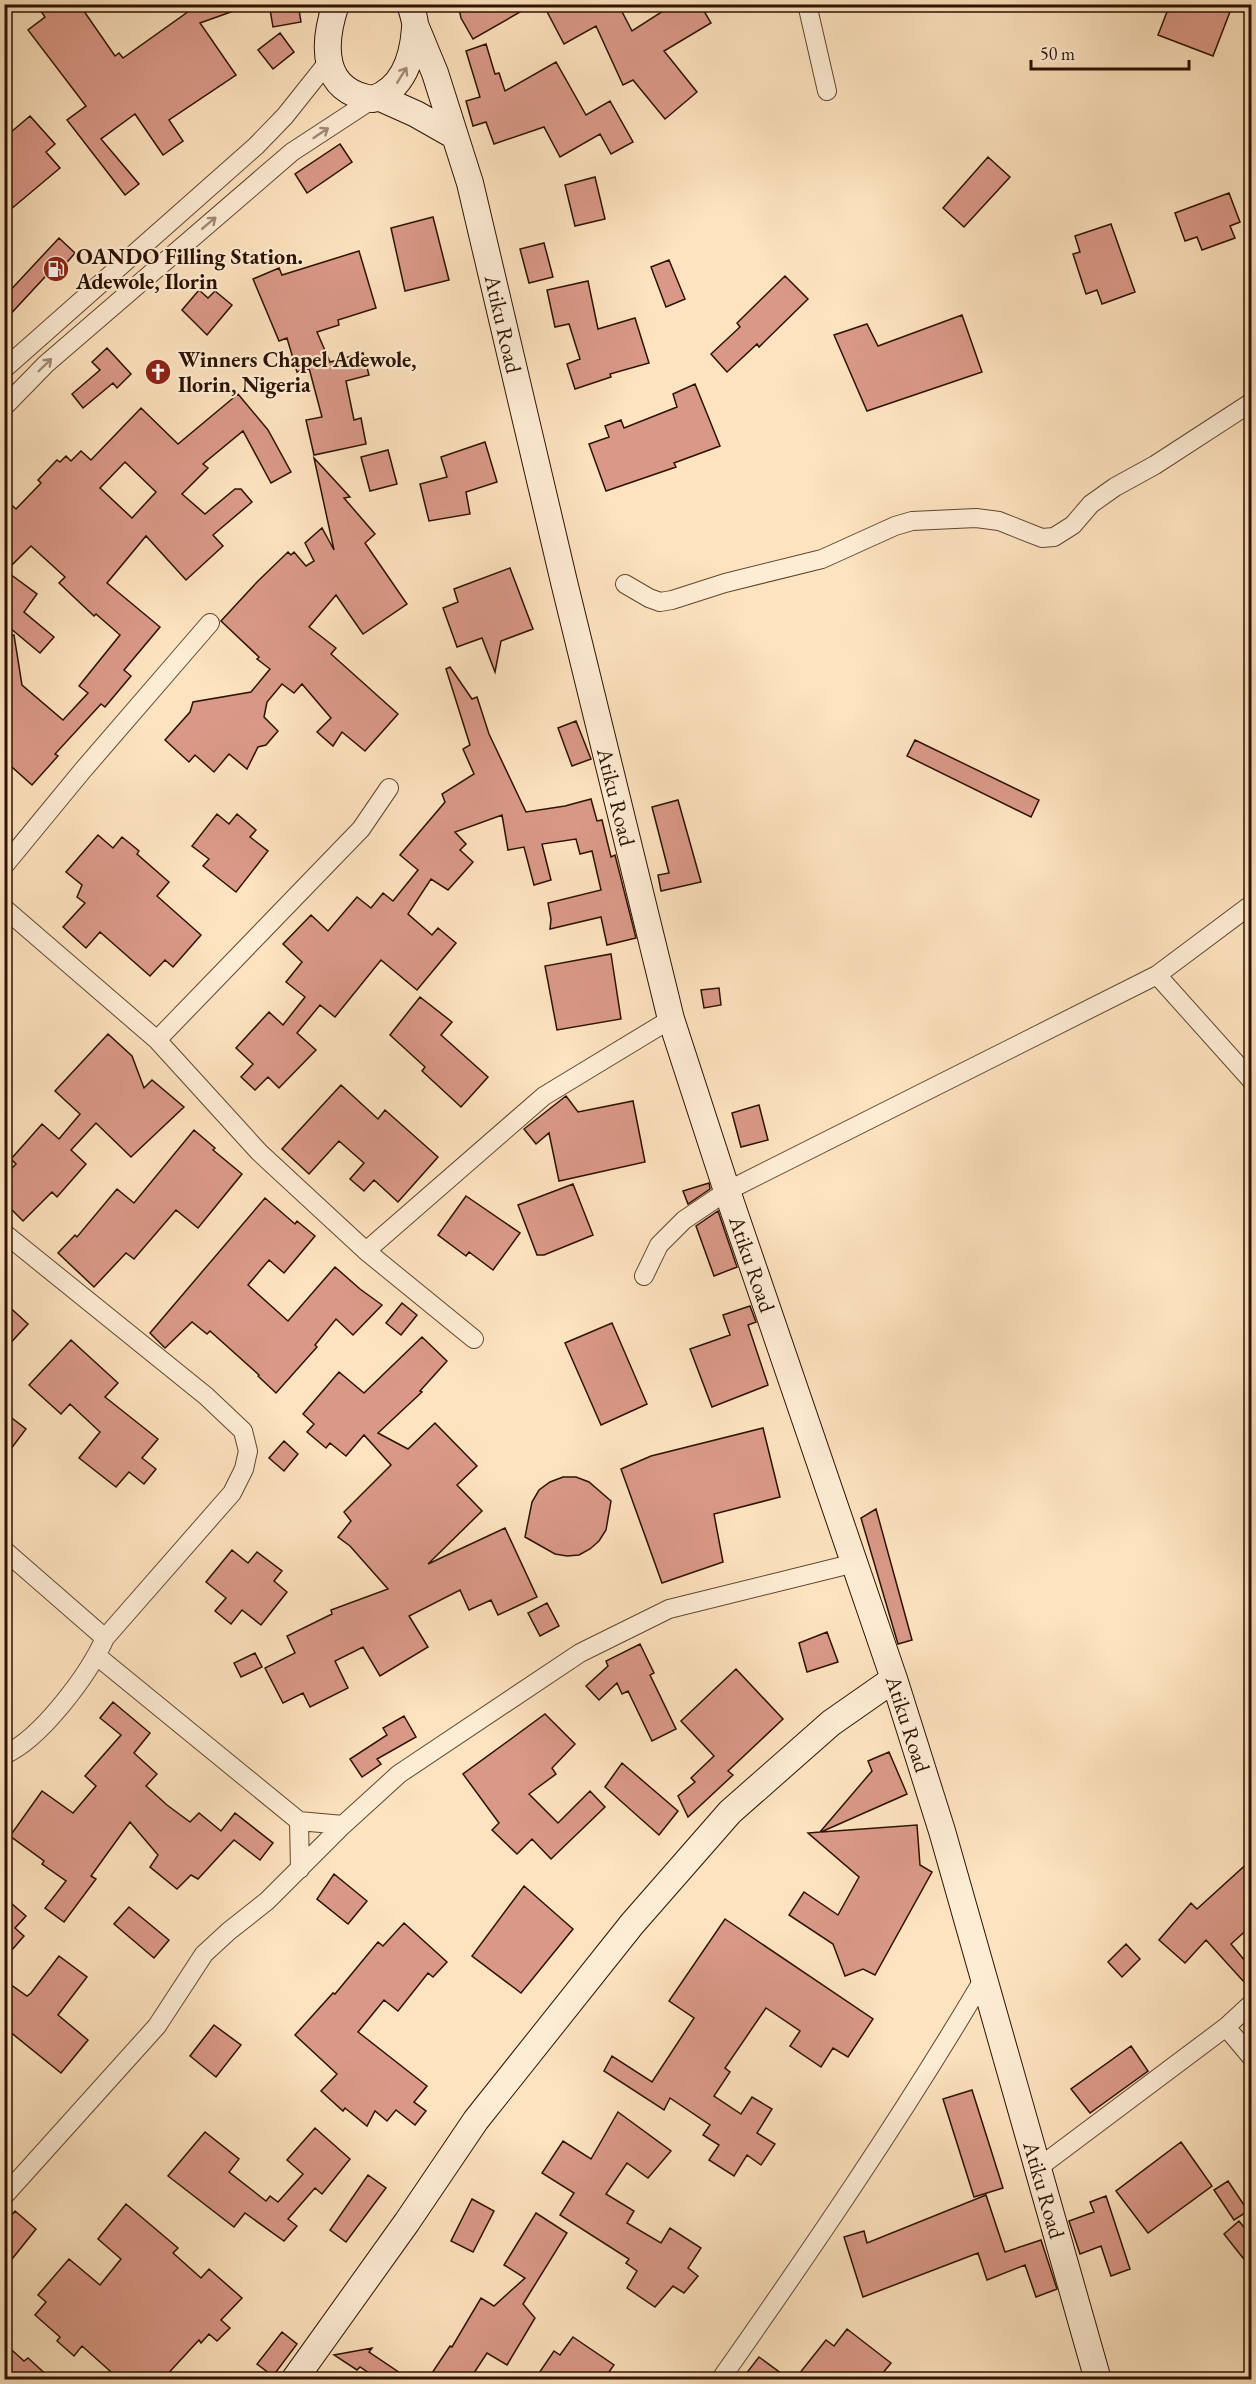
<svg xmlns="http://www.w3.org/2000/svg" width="1256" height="2384" font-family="'EB Garamond',serif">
<rect width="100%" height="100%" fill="#fde3bf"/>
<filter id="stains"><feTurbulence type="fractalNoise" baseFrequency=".00333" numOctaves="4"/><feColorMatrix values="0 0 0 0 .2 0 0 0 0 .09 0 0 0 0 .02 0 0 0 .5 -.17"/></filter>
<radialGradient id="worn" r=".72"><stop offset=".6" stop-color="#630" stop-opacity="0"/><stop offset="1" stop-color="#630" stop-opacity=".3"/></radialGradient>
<!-- building -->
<path fill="#da9988" stroke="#2d1201" stroke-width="1.5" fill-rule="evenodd" d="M36,4H79L115,56L119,53L123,58L199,4H245V7L200,23L236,75L169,120L183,141L163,155L135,114L101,139L139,184L125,195L67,120L86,106L28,30L45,17Z
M269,4H298L301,22L273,27Z
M458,4H534L473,39L461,18Z
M543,4H618L632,31L674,4H700L711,23L664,51L697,92L665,119L633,80L623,85L596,26L564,44Z
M1170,4H1233L1213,56L1158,35Z
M280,33L294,52L273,69L258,50Z
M486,44L495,74L499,73L505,91L556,62L586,115L610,101L633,142L611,154L600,134L560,157L544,127L494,144L486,122L473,126L466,101L480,97L466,51Z
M30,116L55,144L46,152L60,168L4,215V138Z
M340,144L352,162L307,193L295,174Z
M988,157L1010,177L964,227L943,208Z
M595,177L605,219L575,226L565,185Z
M1229,193L1240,222L1230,226L1235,238L1202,250L1197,237L1185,241L1175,213Z
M433,217L449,280L405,291L391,228Z
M1111,224L1135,292L1102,304L1097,290L1086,294L1073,254L1080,252L1075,236Z
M59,238L75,253L62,268L57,264L4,321V297Z
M544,243L553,277L529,283L520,249Z
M359,251L376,308L338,320L339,325L317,332L330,362L363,353L369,375L346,381L354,420L361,418L366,444L314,455L306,420L322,417L309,368L297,372L287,338L279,341L253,279L279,268L282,275Z
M669,260L685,299L666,307L651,267Z
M785,276L808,299L759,347L757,344L727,372L711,354L740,327L737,323Z
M588,281L598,329L635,318L649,363L610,374L611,377L575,389L567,364L580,359L569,324L555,327L547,290Z
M199,290L208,298L215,291L232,305L207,335L182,310Z
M962,315L982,372L867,411L834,335L867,324L878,346Z
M107,348L131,374L117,388L113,383L83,408L72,394L100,370L92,362Z
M695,384L720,446L674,463L676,467L606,491L589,444L609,437L605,426L621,420L624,428L677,407L673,394Z
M238,394L268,430L291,472L271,483L243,431L203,464L208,468L182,494L205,514L235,489H241L252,502L213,535L223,546L186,580L146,536L107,583L160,627L124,670L131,676L105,707L101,704L55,754L58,756L32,785L4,760V636L14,635L22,685L63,720L88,693L79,686L120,635L96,614L94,616L59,583L65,577L31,546L6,571L37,594L24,612L54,637L40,653L4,623V498L16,509L41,483L38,480L57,460L60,462L66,456L71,461L81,451L91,460L141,408L178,444ZM125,462L156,492L132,518L100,488Z
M485,442L497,482L466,492L470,514L429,521L420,484L447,477L441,457Z
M388,450L397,484L370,491L361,457Z
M314,458L350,497L344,498L375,534L365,543L407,604L363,634L336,595L309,627L336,648L331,654L398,714L365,751L342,732L333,746L317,732L331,718L302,684L294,693L282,684L267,702L264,717L278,731L266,745L258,747L247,769L229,754L214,772L195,755L189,762L165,740L190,712L193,702L251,692L270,669L257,659L259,657L221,621L257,582L288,552L291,555L294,552L306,566L314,561L305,543L322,528L334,550Z
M510,568L533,629L501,641L495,672L482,638L457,647L443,608L458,602L454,589Z
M450,667L472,699L477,697L489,734L526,812L565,806L591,799L597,821L602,820L611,857L615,855L636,938L607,945L601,917L550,929L551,919L548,903L601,890L592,851L580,854L576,839L542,844L551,880L534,885L524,847L508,850L502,815L455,832L466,844L460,850L473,862L448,890L431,879L408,914L432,935L438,928L456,943L417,990L381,960L335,1017L320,1005L297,1033L316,1050L279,1088L268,1077L255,1090L241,1077L253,1064L236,1048L269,1012L283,1025L305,997L286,982L302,962L283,944L311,915L328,931L357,897L371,908L383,893L393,901L418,870L400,855L445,802L442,794L474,774L463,749L470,745L446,669Z
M576,721L591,759L572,766L558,728Z
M915,740L1039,800L1031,817L907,756Z
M678,800L701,882L661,891L658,875L669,873L652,807Z
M217,814L229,824L237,814L256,830L250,837L268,851L236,892L203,866L209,859L192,846Z
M98,835L113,848L122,837L139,851L137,854L169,882L157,896L201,935L173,967L165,960L150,976L100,932L86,948L63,927L85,903L77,897L82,885L66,872Z
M611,954L621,1019L557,1030L545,966Z
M719,988L721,1005L704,1008L701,990Z
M420,997L452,1022L441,1035L488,1077L461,1107L422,1071L425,1067L390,1035Z
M108,1034L132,1056L144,1088L152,1080L184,1107L131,1157L96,1123L71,1150L86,1164L57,1197L52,1192L23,1221L4,1202V1176L16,1164L11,1159L42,1124L59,1139L80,1114L55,1091Z
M341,1085L378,1119L385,1110L438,1157L398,1202L374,1180L364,1191L350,1179L364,1163L339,1141L309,1174L282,1149Z
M566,1096L578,1112L633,1101L645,1162L559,1181L549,1133L536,1144L524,1129Z
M759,1105L768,1140L741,1147L732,1113Z
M194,1130L215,1148L213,1150L242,1174L198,1228L176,1210L134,1259L126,1253L94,1287L58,1253L75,1235L77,1237L117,1189L134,1203Z
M709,1183L710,1189L688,1204L683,1191Z
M573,1184L593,1235L544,1255H537L518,1205Z
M466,1196L520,1233L493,1270L469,1252L466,1256L438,1235Z
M265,1198L295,1224L297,1221L315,1236L284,1273L269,1260L248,1285L288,1321L335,1267L360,1289L382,1305L353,1335L336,1319L315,1345L317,1347L276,1393L258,1376L259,1375L210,1331L207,1334L192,1322L165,1348L150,1333Z
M718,1211L737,1267L714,1276L696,1226Z
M4,1302L28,1324L4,1350Z
M402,1303L417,1315L401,1335L386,1323Z
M750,1306L756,1322L748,1325L768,1385L712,1407L690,1349L730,1335L723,1315Z
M612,1323L647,1404L601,1425L565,1343Z
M422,1337L447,1361L420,1391L422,1392L378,1433L408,1449L435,1423L477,1466L457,1485L482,1511L428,1564L505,1528L537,1597L498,1615L491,1600L469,1610L460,1590L409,1616L428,1647L380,1676L363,1647L335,1661L348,1688L310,1707L303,1693L283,1703L265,1668L295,1653L287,1636L332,1614L331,1610L388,1589L350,1546L338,1537L351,1521L344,1512L391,1465L364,1435L346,1456L330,1443L326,1448L307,1432L314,1424L303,1414L339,1372L364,1393Z
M71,1340L118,1383L105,1397L158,1439L142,1458L156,1469L144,1484L129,1472L116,1487L79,1458L100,1432L70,1404L61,1414L29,1385Z
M4,1412L26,1429L4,1458Z
M763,1428L780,1497L714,1514L723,1562L662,1583L621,1469L651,1456Z
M284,1441L298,1454L284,1471L269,1458Z
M563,1477H576L589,1482L611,1501L606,1530L599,1541L590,1549L579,1555L567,1556L555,1554L525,1537L532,1502L539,1490L550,1482Z
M876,1509L912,1640L898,1644L861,1518Z
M232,1550L248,1563L257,1552L282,1571L274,1581L287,1592L261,1625L242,1610L231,1624L215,1611L226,1598L206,1582Z
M547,1603L559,1626L540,1636L528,1613Z
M827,1632L838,1662L807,1672L799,1643Z
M640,1644L654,1673L650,1675L676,1729L652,1741L628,1691L622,1694L617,1683L599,1700L586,1686L608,1666L606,1661Z
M255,1653L262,1667L241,1677L234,1663Z
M736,1669L783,1719L728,1771L733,1775L688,1817L678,1796L695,1782L691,1778L714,1756L681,1721Z
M113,1702L150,1733L134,1753L157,1774L146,1786L167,1805L190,1822L199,1813L221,1831L235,1813L273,1843L260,1860L234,1840L198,1879L191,1875L177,1889L150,1867L158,1855L130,1822L91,1876L96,1879L64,1922L45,1908L66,1881L42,1864L44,1861L10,1836L42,1791L73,1813L96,1786L85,1776L121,1735L100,1718Z
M545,1714L575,1744L552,1768L556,1774L529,1794L558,1823L590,1791L605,1807L551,1859L532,1839L517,1854L492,1830L499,1823L463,1774Z
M404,1716L416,1737L377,1759L381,1764L362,1777L350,1759L387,1735L383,1728Z
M889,1752L907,1794L821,1832L917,1825L920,1865L932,1872L875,1975L863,1969L845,1976L833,1944L789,1915L804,1892L838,1915L859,1877L808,1833L820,1832L872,1771L868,1761Z
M622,1763L678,1811L659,1835L605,1787Z
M1251,1860V1926L1231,1944L1251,1968V1975L1244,1982L1206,1940L1185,1963L1159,1940L1191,1903L1197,1909Z
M334,1874L367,1901L348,1924L317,1899Z
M524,1886L573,1929L521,1993L472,1956Z
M4,1897L26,1916L15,1928L24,1936L4,1959Z
M129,1907L169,1940L154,1958L114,1924Z
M725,1919L873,2019L848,2057L833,2048L821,2067L790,2046L800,2031L766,2008L725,2068L730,2072L714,2096L741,2114L752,2097L772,2109L757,2133L775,2144L761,2165L747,2155L734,2176L709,2160L719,2145L703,2135L710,2125L670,2098L664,2110L604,2071L612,2056L652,2082L694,2018L669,2001Z
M404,1923L447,1962L433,1977L428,1973L398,2011L384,2000L358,2032L427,2086L414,2102L426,2111L415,2125L396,2110L387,2121L375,2111L367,2126L345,2108L343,2111L321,2091L337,2074L295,2035L333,1993L335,1994L378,1942L383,1946Z
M1126,1944L1140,1959L1122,1977L1108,1962Z
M59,1956L87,1977L58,2015L88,2040L61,2073L4,2027V1980L27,1996L31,1993Z
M214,2025L241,2045L216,2077L190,2056Z
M1131,2046L1148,2071L1090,2113L1071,2089Z
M972,2090L1003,2188L974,2197L943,2099Z
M618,2112L671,2151L648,2178L627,2163L606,2194L634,2211L627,2223L661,2243L670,2228L701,2248L688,2268L698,2276L684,2293L673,2286L655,2307L627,2288L637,2271L626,2263L629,2259L560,2215L574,2193L542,2173L563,2141L591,2159Z
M315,2128L350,2159L322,2194L315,2188L288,2219L297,2226L284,2241L245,2213L234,2227L168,2176L205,2132L239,2159L229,2172L266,2201L270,2196L278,2202L303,2174L287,2160Z
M1181,2142L1212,2186L1148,2233L1116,2191Z
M368,2175L386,2188L346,2242L330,2230Z
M1228,2181L1248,2211L1234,2220L1214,2190Z
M986,2195L1005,2252L1041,2240L1057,2289L1036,2297L1025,2265L987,2280L978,2253L863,2297L844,2237L864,2231L867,2243Z
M1106,2196L1130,2269L1111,2276L1101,2246L1080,2254L1069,2221L1094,2212L1090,2202Z
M472,2199L494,2211L473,2252L451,2241Z
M126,2204L178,2248L173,2253L201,2278L209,2269L242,2298L221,2320L230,2328L217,2341L209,2334L201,2343L199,2340L163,2379H119L82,2346L74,2356L57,2341L60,2337L35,2315L46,2302L38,2295L69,2259L100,2285L121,2259L98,2239Z
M15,2211L36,2229L4,2269V2224Z
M536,2213L567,2233L523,2304L535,2318L507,2365L487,2353L470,2379H428L450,2346L452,2347L481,2298L494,2306L525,2278L504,2265Z
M1239,2221L1251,2236V2268L1224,2234Z
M847,2329L891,2363L878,2379H795L826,2340L834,2346Z
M282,2332L297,2344L273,2376L257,2364Z
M573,2337L614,2365L604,2379H535L554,2351L560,2355Z
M4,2343L24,2361L28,2358L51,2379H4Z
M372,2348L369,2352L409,2379H378L360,2367L357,2370L334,2355Z
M759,2357L789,2379H742Z"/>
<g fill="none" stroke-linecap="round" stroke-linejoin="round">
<!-- street casing -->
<g stroke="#614630" stroke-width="20">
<path id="street" d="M807,4L827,91
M4,369L256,146L285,116L328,62
M4,407L46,364L292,152L373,99
M625,584L649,598L660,602L672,600L725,583L822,559L895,526L912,521L976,518L999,521L1042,538L1054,537L1073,525L1091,504L1115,487L1155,465L1252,402
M4,866L83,770L210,623
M4,908L157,1040L259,1152L366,1251L474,1339
M1157,975L1252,1081
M157,1040L361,829L389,788
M4,1233L206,1396L243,1431L248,1451L244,1469L232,1493L105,1638C89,1674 41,1739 4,1755
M366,1251L544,1096L671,1019
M644,1276L659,1245L684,1220L727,1191L1157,975L1252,904
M4,1550L105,1638
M97,1656L299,1821L343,1825
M299,1821L300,1869
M1226,2027L1252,2058
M1038,2168L1226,2027L1252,2003
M4,2196L157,2026L204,1954L229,1931L267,1901L343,1825L399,1774L580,1653L669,1609L855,1563
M720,2380C812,2249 902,2117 983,1980"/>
</g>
<!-- secondary casing -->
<g stroke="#2d1201" stroke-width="28">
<path id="secondary" d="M336,4C322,45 321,92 373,99C403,89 413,57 415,28C416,21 412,11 410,4
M416,27L435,73L470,183L564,582L671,1019L727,1191L894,1679L942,1831L1098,2380
M378,97L416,114L453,135
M294,2380L407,2222L476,2120L632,1924L730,1812L831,1723L894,1679"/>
</g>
<!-- street -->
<use href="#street" stroke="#feedd5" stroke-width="18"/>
<!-- secondary -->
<use href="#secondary" stroke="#feedd5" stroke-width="26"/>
</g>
<!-- one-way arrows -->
<defs><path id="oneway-shaft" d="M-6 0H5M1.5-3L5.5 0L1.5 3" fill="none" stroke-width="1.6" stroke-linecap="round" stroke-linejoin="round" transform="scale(1.5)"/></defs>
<g stroke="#a08a76">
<use href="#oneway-shaft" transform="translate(402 75) rotate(-58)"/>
<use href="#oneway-shaft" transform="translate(321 133) rotate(-34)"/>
<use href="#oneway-shaft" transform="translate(209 223) rotate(-40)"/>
<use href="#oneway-shaft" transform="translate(45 365) rotate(-44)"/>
</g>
<!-- icons -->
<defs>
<g id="fuel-disc" transform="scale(1.35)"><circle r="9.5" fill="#8f2418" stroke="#feedd5"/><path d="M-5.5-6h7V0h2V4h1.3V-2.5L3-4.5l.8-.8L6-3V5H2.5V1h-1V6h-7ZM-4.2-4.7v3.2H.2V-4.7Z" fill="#fff"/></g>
<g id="church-disc" transform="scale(1.35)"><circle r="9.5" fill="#8f2418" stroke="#feedd5"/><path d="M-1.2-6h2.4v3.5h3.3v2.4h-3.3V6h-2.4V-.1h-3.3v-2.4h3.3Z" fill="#fff"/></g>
</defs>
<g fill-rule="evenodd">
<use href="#fuel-disc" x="56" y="269"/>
<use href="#church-disc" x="158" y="372"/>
</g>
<g text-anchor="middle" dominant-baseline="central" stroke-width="4.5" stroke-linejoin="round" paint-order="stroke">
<!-- poi labels -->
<g font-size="22" font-weight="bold" fill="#2d1201" stroke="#feedd5" text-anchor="start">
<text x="76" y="256">OANDO Filling Station.<tspan x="76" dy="25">Adewole, Ilorin</tspan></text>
<text x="178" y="359">Winners Chapel Adewole,<tspan x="178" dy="25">Ilorin, Nigeria</tspan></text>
</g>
<!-- street labels -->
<g font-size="22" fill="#2d1201" stroke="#feedd5">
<text transform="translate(503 324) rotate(77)">Atiku Road</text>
<text transform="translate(616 797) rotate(76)">Atiku Road</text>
<text transform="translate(752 1264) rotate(71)">Atiku Road</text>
<text transform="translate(908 1724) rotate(72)">Atiku Road</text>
<text transform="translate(1044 2190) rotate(74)">Atiku Road</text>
</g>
</g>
<!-- margin -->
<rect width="1256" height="2384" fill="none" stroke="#fde3bf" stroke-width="24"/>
<rect x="6" y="6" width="1244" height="2372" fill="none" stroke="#2d1201" stroke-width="3"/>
<rect x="12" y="12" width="1232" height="2360" fill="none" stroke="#2d1201" stroke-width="1.5"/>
<!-- scale -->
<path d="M1031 60v9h158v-9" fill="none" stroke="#2d1201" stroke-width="3"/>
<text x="1040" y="60" font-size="18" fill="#2d1201" stroke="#feedd5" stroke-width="4.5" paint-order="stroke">50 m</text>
<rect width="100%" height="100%" filter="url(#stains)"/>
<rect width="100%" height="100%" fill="url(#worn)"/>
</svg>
